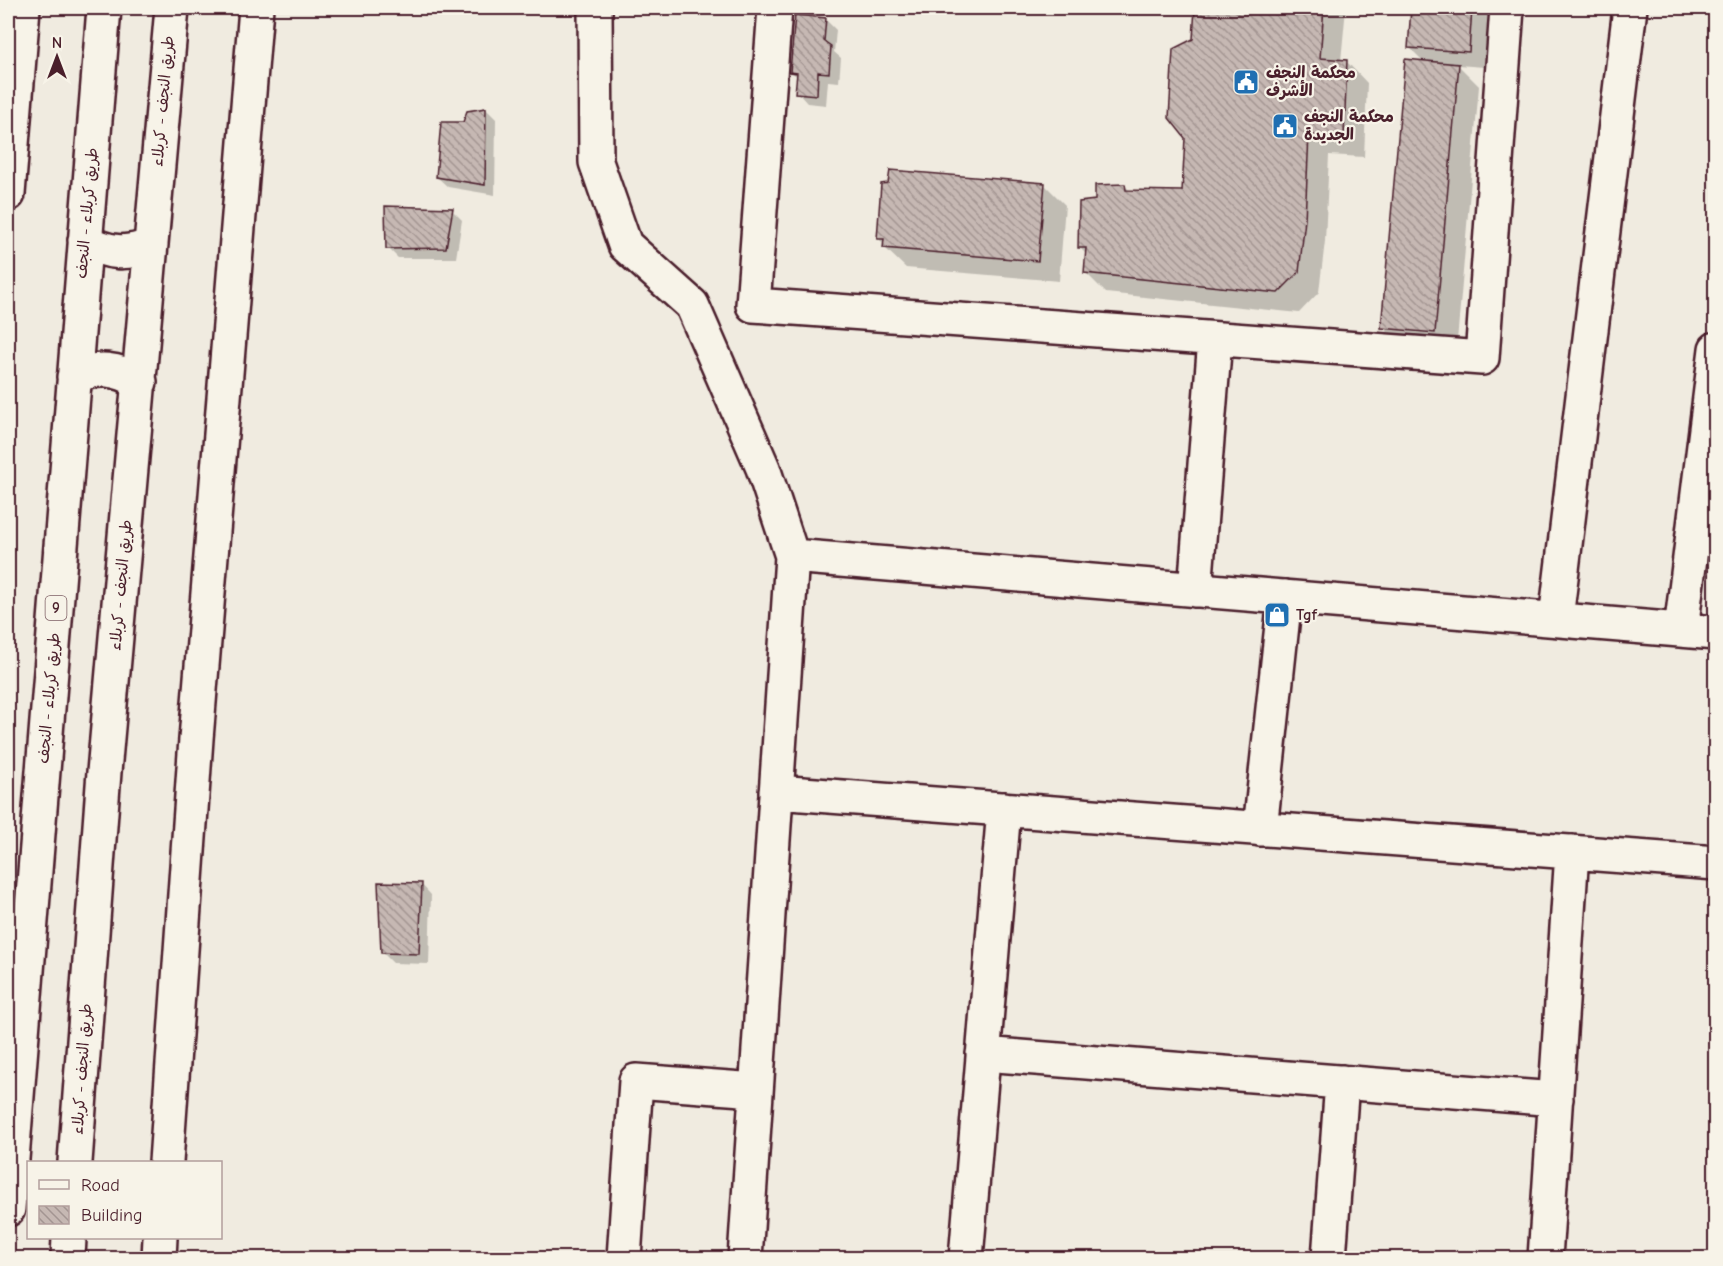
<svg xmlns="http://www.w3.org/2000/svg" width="1723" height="1266" font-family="'Comic Neue','Playpen Sans Arabic',sans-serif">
<defs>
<pattern id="building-back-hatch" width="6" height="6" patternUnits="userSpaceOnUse" patternTransform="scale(1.5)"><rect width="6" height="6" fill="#c6b8b3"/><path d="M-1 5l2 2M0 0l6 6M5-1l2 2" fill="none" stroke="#a39592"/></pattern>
</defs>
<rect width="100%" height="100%" fill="#f0ebe0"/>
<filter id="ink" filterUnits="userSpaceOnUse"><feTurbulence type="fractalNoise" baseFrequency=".0167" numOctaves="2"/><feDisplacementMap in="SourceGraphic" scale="12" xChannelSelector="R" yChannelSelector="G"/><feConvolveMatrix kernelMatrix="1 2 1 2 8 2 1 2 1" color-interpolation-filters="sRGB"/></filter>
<g filter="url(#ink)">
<!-- shadow -->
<path fill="#0003" d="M1196,8H1346L1341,61L1347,62L1367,83L1364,157L1329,155L1325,241L1319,292L1299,313L1106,293L1085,272L1087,255L1080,248L1096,201L1124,185L1131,192L1183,193Z
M1412,8H1486L1488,10L1484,67L1458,65L1479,86L1456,353L1403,348L1383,327L1425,63L1409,47Z
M825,19L836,30L834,52L841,58L839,82L828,81L826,105L807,103L797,92L798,78L792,72Z
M486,109L496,119L495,195L448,187L437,177L464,124Z
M890,184H1044L1065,205L1059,281L906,268L885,248V245L878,238Z
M452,210L462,220L456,258H398L388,248Z
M421,884L431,895L429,964L393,963L383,953Z"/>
<!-- building -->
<path fill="url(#building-back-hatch)" stroke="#4a1f2b" stroke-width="1.5" d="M1195,8H1324L1320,58L1347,60L1344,137L1309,135L1305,220L1299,272L1278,293L1084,273L1086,248H1078L1079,202L1095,200V185L1125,184L1126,190L1182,191L1185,138L1169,118L1173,49L1193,39Z
M1411,8H1472L1469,52L1408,48Z
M795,15L826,18L824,41L831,46L829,73L818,72L817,95L795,93L797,73L790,72Z
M1405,59L1459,64L1435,333L1381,328Z
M486,108L485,185L436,177L441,122H463L467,111Z
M890,170L1045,183L1038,261L883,248L884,239H877L881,184L888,183Z
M385,206L453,208L446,248L386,249Z
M378,882L422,883L419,954L381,953Z"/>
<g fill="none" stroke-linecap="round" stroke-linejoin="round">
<!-- street casing -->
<g stroke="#4a1f2b" stroke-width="38">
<path id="street" d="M595,8L596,162L625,245L692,305L763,468L792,556L745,1258
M775,8L753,305L1482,358L1507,8
M792,556L1716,633
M1195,590L1215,339
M1556,619L1630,8
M1681,630L1716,349
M776,792L1716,863
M1260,829L1285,597
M983,1054L1556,1099
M624,1258L636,1081L756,1090
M966,1258L1004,809
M1329,1258L1342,1082
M1545,1258L1572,852"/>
</g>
<!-- secondary casing -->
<g stroke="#4a1f2b" stroke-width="38">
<path id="secondary" d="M8,194L23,8
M166,1162L196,739L256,8
M159,1258L160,1238"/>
</g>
<!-- highway casing -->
<g stroke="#4a1f2b" stroke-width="38">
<path id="highway" d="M85,240C107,254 127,255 151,245
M74,377C98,366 117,368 140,382
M75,1162L104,772L172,8
M8,1209L104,8
M68,1258L69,1238"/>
</g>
<!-- street -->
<use href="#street" stroke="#f7f3e8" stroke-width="33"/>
<!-- secondary -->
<use href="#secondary" stroke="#f7f3e8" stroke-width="33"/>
<!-- highway -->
<use href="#highway" stroke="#f7f3e8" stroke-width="33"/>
</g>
</g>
<!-- icons -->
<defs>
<g id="civic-square" transform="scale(1.35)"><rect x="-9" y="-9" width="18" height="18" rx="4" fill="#1f6fb2" stroke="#f7f3e8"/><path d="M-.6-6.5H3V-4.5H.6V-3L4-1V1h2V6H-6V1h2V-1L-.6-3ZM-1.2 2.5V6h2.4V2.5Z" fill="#fff"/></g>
<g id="shop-square" transform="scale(1.35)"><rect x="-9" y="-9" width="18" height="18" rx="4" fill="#1f6fb2" stroke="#f7f3e8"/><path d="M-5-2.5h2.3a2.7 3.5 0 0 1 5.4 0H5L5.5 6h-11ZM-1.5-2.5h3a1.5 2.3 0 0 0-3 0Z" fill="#fff"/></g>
</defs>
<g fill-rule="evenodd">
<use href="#civic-square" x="1246" y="82"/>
<use href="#civic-square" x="1285" y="126"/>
<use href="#shop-square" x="1277" y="615"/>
</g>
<g text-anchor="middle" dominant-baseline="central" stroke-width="4.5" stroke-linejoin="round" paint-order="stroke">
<!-- shield labels -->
<rect fill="#f7f3e8" stroke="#7e5f64" stroke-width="1.5" x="45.5" y="596" width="21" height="24" rx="4.5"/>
<g font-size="15" font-weight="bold" fill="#4a1f2b">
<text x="56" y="608">9</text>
</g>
<!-- poi labels -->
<g font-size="16" font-weight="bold" fill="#4a1f2b" stroke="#f7f3e8" text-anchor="start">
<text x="1266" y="73">محكمة النجف<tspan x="1266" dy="18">الأشرف</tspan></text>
<text x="1304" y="117">محكمة النجف<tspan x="1304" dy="18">الجديدة</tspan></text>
<text x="1296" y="615">Tgf</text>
</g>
<!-- street labels -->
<g font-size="16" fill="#4a1f2b" stroke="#f7f3e8">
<text transform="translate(163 101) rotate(-85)">طريق النجف - کربلاء</text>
<text transform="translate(87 213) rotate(-85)">طريق کربلاء - النجف</text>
<text transform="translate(121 585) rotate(-85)">طريق النجف - کربلاء</text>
<text transform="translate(49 698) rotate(-85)">طريق کربلاء - النجف</text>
<text transform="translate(82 1069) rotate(-86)">طريق النجف - کربلاء</text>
</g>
</g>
<!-- margin -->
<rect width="1723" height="1266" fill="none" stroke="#f7f3e8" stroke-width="30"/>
<rect x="15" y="15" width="1693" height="1236" fill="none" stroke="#4a1f2b" stroke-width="2" filter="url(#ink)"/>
<!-- legend -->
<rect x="27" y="1161" width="195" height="78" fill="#f7f3e8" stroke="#b29e9c" stroke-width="1.5"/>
<rect x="39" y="1180" width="30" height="9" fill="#f7f3e8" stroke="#b29e9c" stroke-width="1.5"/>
<text x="81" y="1191" font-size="18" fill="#4a1f2b">Road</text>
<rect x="39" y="1206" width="30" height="18" fill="url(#building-back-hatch)" stroke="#b29e9c" stroke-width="1.5"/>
<text x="81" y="1221" font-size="18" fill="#4a1f2b">Building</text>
<!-- north arrow -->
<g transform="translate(57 57)" stroke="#f7f3e8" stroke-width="4.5" paint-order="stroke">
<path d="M0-4.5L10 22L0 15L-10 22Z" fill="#4a1f2b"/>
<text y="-9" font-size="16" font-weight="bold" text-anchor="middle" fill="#4a1f2b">N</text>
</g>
</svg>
